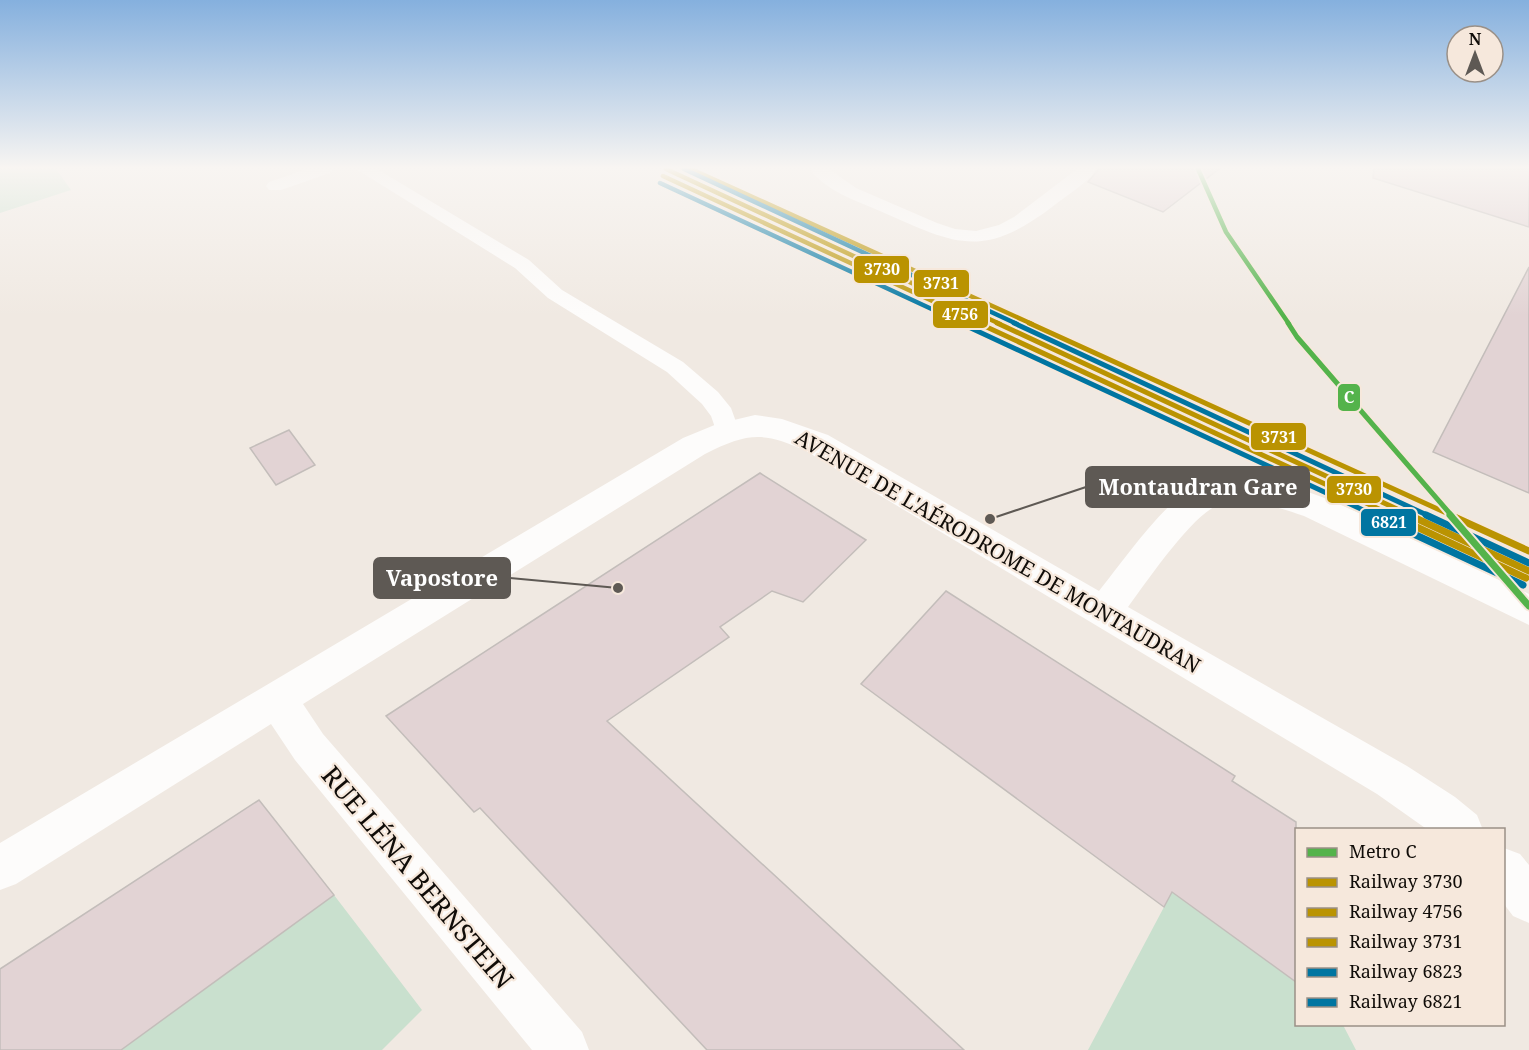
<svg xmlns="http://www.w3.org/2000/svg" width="1529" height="1050" font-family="'Noto Serif',serif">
<rect width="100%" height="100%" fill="#f0e9e2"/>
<!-- green -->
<path fill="#c9e0ce" d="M0,169H56L71,190L0,213Z
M1172,892L1296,982V1024L1343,1025L1356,1050H1088Z
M334,895L422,1010L382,1050H121Z"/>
<!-- building -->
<path fill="#e2d3d4" stroke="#c3bdba" stroke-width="1.5" d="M1099,169H1219L1163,212L1088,182Z
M1374,169H1529V227L1373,178Z
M1529,267V493L1433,452Z
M289,430L315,465L276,485L250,448Z
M760,473L866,540L803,602L772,591L720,627L729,637L607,721L964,1050H707L480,808L474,812L386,716Z
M946,591L1235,776L1232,781L1296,822V982L1172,892L1164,907L861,684Z
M259,800L334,895L121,1050H0V969Z"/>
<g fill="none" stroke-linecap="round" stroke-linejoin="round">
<!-- service -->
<path fill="#fdfcfb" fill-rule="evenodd" d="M307,169H333L330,173L281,190H269L266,186L269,182Z
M356,169H377L529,260L562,290L683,362L718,392L731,408L739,430L736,436L727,438L718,436L711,416L702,404L667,372L548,298L515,268Z
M810,169H829L856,188L937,223L955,229L976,231L999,225L1014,217L1077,169H1097C1086,184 1066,196 1052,207C981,261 953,243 880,211C855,200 827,192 810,169Z"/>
<!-- minor -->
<path fill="#fdfcfb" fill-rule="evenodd" d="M755,415L782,419L828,435L1099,591C1120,565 1157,512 1183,495C1250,451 1347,508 1410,538C1450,556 1489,575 1529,594V625L1304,516C1278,507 1248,498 1221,504C1194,511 1146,583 1128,607L1407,766L1455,797L1477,815L1483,830H1428L1377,794L806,451C763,431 747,433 705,454L303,704L323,734L582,1032L589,1050H532L295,760L271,724L16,884L0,890V843L683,438L717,424Z
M1504,848L1520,854L1529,865V923L1513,916L1504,904Z"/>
<!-- rail-1-far2 casing -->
<g stroke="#f6e8dc" stroke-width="8">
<path id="rail-1-far2" d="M666,169L1000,324"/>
</g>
<!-- rail-1-far1 casing -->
<g stroke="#f6e8dc" stroke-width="9">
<path id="rail-1-far1" d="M997,323L1412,516"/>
</g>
<!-- rail-1 casing -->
<g stroke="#f6e8dc" stroke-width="11">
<path id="rail-1" d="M1409,515L1529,571"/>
</g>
<!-- rail-2-far2 casing -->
<g stroke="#f6e8dc" stroke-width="8">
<path id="rail-2-far2" d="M663,176L982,324"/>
</g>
<!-- rail-2-far1 casing -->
<g stroke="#f6e8dc" stroke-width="9">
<path id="rail-2-far1" d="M978,323L1394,516"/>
</g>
<!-- rail-2 casing -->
<g stroke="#f6e8dc" stroke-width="11">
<path id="rail-2" d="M1391,515L1526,578"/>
</g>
<!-- rail-3-far2 casing -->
<g stroke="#f6e8dc" stroke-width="8">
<path id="rail-3-far2" d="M691,169L1032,324"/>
</g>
<!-- rail-3-far1 casing -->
<g stroke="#f6e8dc" stroke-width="9">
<path id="rail-3-far1" d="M1029,323L1453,516"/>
</g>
<!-- rail-3 casing -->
<g stroke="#f6e8dc" stroke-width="11">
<path id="rail-3" d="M1450,515L1529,551"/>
</g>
<!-- rail-4-far2 casing -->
<g stroke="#f6e8dc" stroke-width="8">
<path id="rail-4-far2" d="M684,169L1017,324"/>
</g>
<!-- rail-4-far1 casing -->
<g stroke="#f6e8dc" stroke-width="9">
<path id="rail-4-far1" d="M1014,323L1429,516"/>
</g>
<!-- rail-4 casing -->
<g stroke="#f6e8dc" stroke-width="11">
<path id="rail-4" d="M1426,515L1529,563"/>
</g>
<!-- rail-5-far2 casing -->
<g stroke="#f6e8dc" stroke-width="8">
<path id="rail-5-far2" d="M660,183L964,324"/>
</g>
<!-- rail-5-far1 casing -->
<g stroke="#f6e8dc" stroke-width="9">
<path id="rail-5-far1" d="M960,323L1376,516"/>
</g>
<!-- rail-5 casing -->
<g stroke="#f6e8dc" stroke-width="11">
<path id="rail-5" d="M1373,515L1523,585"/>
</g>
<!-- rail-1-far2 -->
<use href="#rail-1-far2" stroke="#ba9301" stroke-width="4.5"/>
<!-- rail-1-far1 -->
<use href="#rail-1-far1" stroke="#ba9301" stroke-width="5"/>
<!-- rail-1 -->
<use href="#rail-1" stroke="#ba9301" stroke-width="7"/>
<!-- rail-2-far2 -->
<use href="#rail-2-far2" stroke="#ba9301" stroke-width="4.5"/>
<!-- rail-2-far1 -->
<use href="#rail-2-far1" stroke="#ba9301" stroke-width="5"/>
<!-- rail-2 -->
<use href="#rail-2" stroke="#ba9301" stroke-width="7"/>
<!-- rail-3-far2 -->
<use href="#rail-3-far2" stroke="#ba9301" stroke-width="4.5"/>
<!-- rail-3-far1 -->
<use href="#rail-3-far1" stroke="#ba9301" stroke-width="5"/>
<!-- rail-3 -->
<use href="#rail-3" stroke="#ba9301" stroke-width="7"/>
<!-- rail-4-far2 -->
<use href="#rail-4-far2" stroke="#0075a1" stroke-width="4.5"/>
<!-- rail-4-far1 -->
<use href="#rail-4-far1" stroke="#0075a1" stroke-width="5"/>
<!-- rail-4 -->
<use href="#rail-4" stroke="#0075a1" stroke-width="7"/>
<!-- rail-5-far2 -->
<use href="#rail-5-far2" stroke="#0075a1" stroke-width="4.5"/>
<!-- rail-5-far1 -->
<use href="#rail-5-far1" stroke="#0075a1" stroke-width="5"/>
<!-- rail-5 -->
<use href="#rail-5" stroke="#0075a1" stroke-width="7"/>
<!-- metro-1-far2 casing -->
<g stroke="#f6e8dc" stroke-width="8">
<path id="metro-1-far2" d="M1198,169L1226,232L1289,324"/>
</g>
<!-- metro-1-far1 casing -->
<g stroke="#f6e8dc" stroke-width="9">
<path id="metro-1-far1" d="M1288,323L1297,337L1452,516"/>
</g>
<!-- metro-1 casing -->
<g stroke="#f6e8dc" stroke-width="11">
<path id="metro-1" d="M1450,515L1529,606"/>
</g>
<!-- metro-1-far2 -->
<use href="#metro-1-far2" stroke="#54b34b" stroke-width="4.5"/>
<!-- metro-1-far1 -->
<use href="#metro-1-far1" stroke="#54b34b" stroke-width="5"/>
<!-- metro-1 -->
<use href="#metro-1" stroke="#54b34b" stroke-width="7"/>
</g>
<!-- sky -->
<linearGradient id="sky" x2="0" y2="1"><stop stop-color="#85b0de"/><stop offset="0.53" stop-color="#f8f5f2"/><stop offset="1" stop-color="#f8f5f2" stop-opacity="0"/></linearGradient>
<rect width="1529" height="316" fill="url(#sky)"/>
<g text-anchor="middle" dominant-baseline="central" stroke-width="4.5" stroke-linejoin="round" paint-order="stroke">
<!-- street labels -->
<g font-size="21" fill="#100c08" stroke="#f6e8dc">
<text transform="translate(998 551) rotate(30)">AVENUE DE L'AÉRODROME DE MONTAUDRAN</text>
</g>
<!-- near-street labels -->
<g font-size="26" fill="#100c08" stroke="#f6e8dc">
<text transform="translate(418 877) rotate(50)">RUE LÉNA BERNSTEIN</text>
</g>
</g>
<!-- callouts -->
<path fill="none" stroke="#5e5954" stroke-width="2" d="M990 519L1086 487M618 588L510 578"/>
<g fill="#5e5954" stroke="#f6e8dc" stroke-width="2">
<circle cx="990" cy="519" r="6"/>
<circle cx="618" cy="588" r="6"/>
</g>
<g fill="#5e5954" stroke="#5e5954" stroke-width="2">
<rect x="1086" y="467" width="223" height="40" rx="6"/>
<rect x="374" y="558" width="136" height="40" rx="6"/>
</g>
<g font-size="22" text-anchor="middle" font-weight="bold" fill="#fff">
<text x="1198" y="495">Montaudran Gare</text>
<text x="442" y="586">Vapostore</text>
</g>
<g stroke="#f6e8dc" stroke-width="2">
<rect x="853" y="255" width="57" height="29" rx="6" fill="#ba9301"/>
<rect x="913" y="269" width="57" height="29" rx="6" fill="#ba9301"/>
<rect x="932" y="300" width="57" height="29" rx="6" fill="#ba9301"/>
<rect x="1337" y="383" width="24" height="29" rx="6" fill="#54b34b"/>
<rect x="1250" y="422" width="57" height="29" rx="6" fill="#ba9301"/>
<rect x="1326" y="475" width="56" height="29" rx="6" fill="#ba9301"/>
<rect x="1360" y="508" width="57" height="29" rx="6" fill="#0075a1"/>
</g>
<g font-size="16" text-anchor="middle" font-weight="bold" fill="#fff">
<text x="882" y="275">3730</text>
<text x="941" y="289">3731</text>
<text x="960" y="320">4756</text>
<text x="1349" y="403">C</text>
<text x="1279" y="443">3731</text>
<text x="1354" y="495">3730</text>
<text x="1389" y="528">6821</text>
</g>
<!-- legend -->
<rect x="1295" y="828" width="210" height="198" fill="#f6e8dc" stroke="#9a9087" stroke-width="1.5"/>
<rect x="1307" y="848" width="30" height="9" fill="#54b34b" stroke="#9a9087" stroke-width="1.5"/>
<text x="1349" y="858" font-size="18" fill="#100c08">Metro C</text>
<rect x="1307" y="878" width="30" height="9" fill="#ba9301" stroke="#9a9087" stroke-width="1.5"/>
<text x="1349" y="888" font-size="18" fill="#100c08">Railway 3730</text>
<rect x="1307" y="908" width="30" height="9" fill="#ba9301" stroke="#9a9087" stroke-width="1.5"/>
<text x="1349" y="918" font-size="18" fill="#100c08">Railway 4756</text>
<rect x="1307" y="938" width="30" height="9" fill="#ba9301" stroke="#9a9087" stroke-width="1.5"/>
<text x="1349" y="948" font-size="18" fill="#100c08">Railway 3731</text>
<rect x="1307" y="968" width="30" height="9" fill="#0075a1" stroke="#9a9087" stroke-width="1.5"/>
<text x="1349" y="978" font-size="18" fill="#100c08">Railway 6823</text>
<rect x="1307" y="998" width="30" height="9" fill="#0075a1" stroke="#9a9087" stroke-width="1.5"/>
<text x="1349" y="1008" font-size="18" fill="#100c08">Railway 6821</text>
<!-- north arrow -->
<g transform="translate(1475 54)"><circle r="28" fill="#f6e8dc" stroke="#9a9087" stroke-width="1.5"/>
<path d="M0-4.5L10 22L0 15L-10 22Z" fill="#5e5954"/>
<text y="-9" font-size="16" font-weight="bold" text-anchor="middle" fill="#100c08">N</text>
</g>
</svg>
